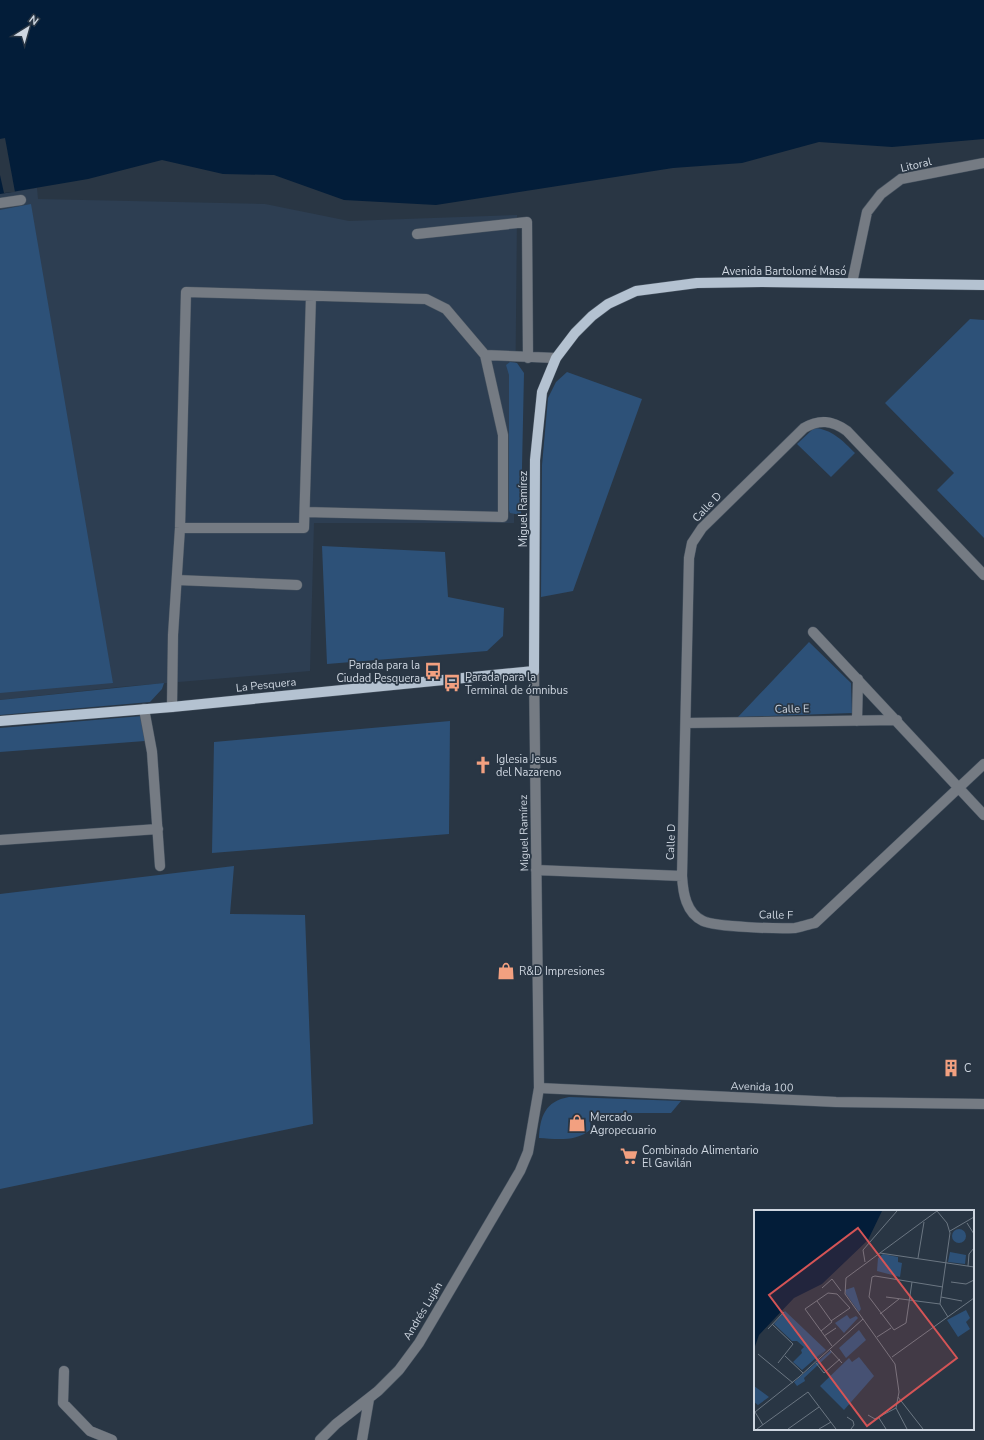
<svg xmlns="http://www.w3.org/2000/svg" width="984" height="1440" font-family="'Nunito Sans',sans-serif">
<rect width="100%" height="100%" fill="#293644"/>
<!-- built -->
<path fill="#2d3e52" d="M37,188L38,199L265,204L349,221L517,215L514,523H314L310,671L119,687L0,700V194Z"/>
<!-- green -->
<path fill="#2d5178" d="M31,204L113,683L0,693V210Z
M970,319L984,320V538L937,490L954,473L885,403Z
M510,362L517,363L524,373L521,515L510,513L509,510V375L506,365Z
M567,372L642,399L573,591L541,597L542,465L548,398L556,382Z
M814,428C832,429 843,441 855,453L831,477L797,444Z
M322,546L445,552L448,597L504,608L503,636L487,651L327,664Z
M809,642L851,683L852,713L738,717Z
M164,683L162,689L150,702L0,715V700Z
M142,716L145,741L0,752V728Z
M450,721L449,834L212,853L214,742Z
M234,866L230,914L305,915L313,1124L0,1189V894Z
M569,1097L681,1101L671,1113H591L590,1130C576,1142 556,1139 539,1138C540,1117 545,1101 569,1097Z"/>
<!-- water -->
<path fill="#031d39" d="M0,0H984V139L892,147L819,142L742,163L673,168L436,205L344,200L274,175L223,174L162,160L88,179L0,194Z"/>
<!-- pier -->
<path fill="#293644" d="M5,138L15,192L4,193L0,175V139Z"/>
<g fill="none" stroke-linecap="round" stroke-linejoin="round">
<!-- minor casing -->
<g stroke="#475360" stroke-width="11">
<path id="minor" d="M0,203L21,200
M417,234L527,222L528,358
M852,283L867,212L881,194L901,179L984,163
M485,355L556,358
M180,528H304L311,296
M984,575L847,431C832,420 819,419 804,428L702,528L692,543L689,558L682,876C683,893 686,913 703,921C716,927 779,929 795,928C801,927 809,924 815,923L984,764
M177,580L297,585
M813,632L984,815
M172,707L173,635L180,528L186,292L426,299L446,309L485,355L503,435V517L305,512
M144,709L152,752L160,866
M857,721L858,679
M686,723L897,720
M0,840L158,829
M536,870L682,876
M539,1088L836,1102L984,1104
M64,1371L63,1403L90,1431L112,1440
M320,1440L336,1424L378,1391L399,1370L419,1343L520,1171L528,1152L539,1088L534,671
M362,1440L369,1399"/>
</g>
<!-- major casing -->
<g stroke="#475360" stroke-width="11">
<path id="major" d="M0,721L172,707L534,671L535,460L542,392L556,358L575,333L592,316L608,304L636,291L697,283L762,282L984,285"/>
</g>
<!-- minor -->
<use href="#minor" stroke="#757b83" stroke-width="10"/>
<!-- major -->
<use href="#major" stroke="#b4c2d1" stroke-width="10"/>
</g>
<!-- icons -->
<defs>
<g id="bus-bare" transform="scale(1.38)"><path d="M-5-6H5V4H4V6H2V4H-2V6H-4V4H-5ZM-3.5-4V0h7V-4ZM-3.5 1.2v1.5H-2V1.2ZM2 1.2v1.5H3.5V1.2Z" fill="#f2a080" stroke="#293644" stroke-width="2.5" paint-order="stroke"/></g>
<g id="church-bare" transform="scale(1.38)"><path d="M-1.2-6h2.4v3.5h3.3v2.4h-3.3V6h-2.4V-.1h-3.3v-2.4h3.3Z" fill="#f2a080" stroke="#293644" stroke-width="2.5" paint-order="stroke"/></g>
<g id="shop-bare" transform="scale(1.38)"><path d="M-5-2.5h2.3a2.7 3.5 0 0 1 5.4 0H5L5.5 6h-11ZM-1.5-2.5h3a1.5 2.3 0 0 0-3 0Z" fill="#f2a080" stroke="#293644" stroke-width="2.5" paint-order="stroke"/></g>
<g id="building-bare" transform="scale(1.38)"><path d="M-4-6H4V6H1V3H-1V6H-4ZM-2.5-4.3h1.7v1.8h-1.7ZM.8-4.3h1.7v1.8H.8ZM-2.5-1h1.7V.8h-1.7ZM.8-1h1.7V.8H.8Z" fill="#f2a080" stroke="#293644" stroke-width="2.5" paint-order="stroke"/></g>
<g id="supermarket-bare" transform="scale(1.38)"><path d="M-6-5.5h2.5l.6 2H6L4.5 2H-2.5L-4.4-4H-6ZM-1.5 3.2a1.3 1.3 0 1 0 .1 0ZM3 3.2a1.3 1.3 0 1 0 .1 0Z" fill="#f2a080" stroke="#293644" stroke-width="2.5" paint-order="stroke"/></g>
</defs>
<g fill-rule="evenodd">
<use href="#bus-bare" x="433" y="671"/>
<use href="#bus-bare" x="452" y="683"/>
<use href="#church-bare" x="483" y="765"/>
<use href="#shop-bare" x="506" y="971"/>
<use href="#building-bare" x="951" y="1068"/>
<use href="#shop-bare" x="577" y="1123"/>
<use href="#supermarket-bare" x="629" y="1156"/>
</g>
<g text-anchor="middle" dominant-baseline="central" stroke-width="3.5" stroke-linejoin="round" paint-order="stroke">
<!-- street labels -->
<g font-size="11" fill="#ced6e0" stroke="#293644">
<text transform="translate(916 165) rotate(-13)">Litoral</text>
<text x="784" y="271">Avenida Bartolomé Masó</text>
<text transform="translate(707 507) rotate(-46)">Calle D</text>
<text transform="translate(523 509) rotate(-90)">Miguel Ramírez</text>
<text transform="translate(266 685) rotate(-6)">La Pesquera</text>
<text transform="translate(792 709) rotate(-1)">Calle E</text>
<text transform="translate(524 833) rotate(-91)">Miguel Ramírez</text>
<text transform="translate(671 842) rotate(-88)">Calle D</text>
<text transform="translate(776 915) rotate(1)">Calle F</text>
<text transform="translate(762 1087) rotate(2)">Avenida 100</text>
<text transform="translate(423 1311) rotate(-59)">Andrés Luján</text>
</g>
<!-- poi labels -->
<g font-size="11" fill="#ced6e0" stroke="#293644" text-anchor="start">
<text x="420" y="665" text-anchor="end">Parada para la<tspan x="420" dy="13">Ciudad Pesquera</tspan></text>
<text x="465" y="677">Parada para la<tspan x="465" dy="13">Terminal de ómnibus</tspan></text>
<text x="496" y="759">Iglesia Jesus<tspan x="496" dy="13">del Nazareno</tspan></text>
<text x="519" y="971">R&amp;D Impresiones</text>
<text x="964" y="1068">C</text>
<text x="590" y="1117">Mercado<tspan x="590" dy="13">Agropecuario</tspan></text>
<text x="642" y="1150">Combinado Alimentario<tspan x="642" dy="13">El Gavilán</tspan></text>
</g>
</g>
<!-- overview -->
<g transform="translate(754 1210)">
<rect width="220" height="220" fill="#293644"/>
<path d="M198 26a7 7 0 1 1 14 0a7 7 0 1 1-14 0ZM196,42L212,45L211,54L194,52ZM129,44L144,47V52L148,53L146,67L123,61L124,48ZM100,77L107,99L105,102L92,84L91,80ZM212,100L216,108L212,112L216,119L204,127L193,110ZM31,101L72,140L76,136L50,162L70,141L48,160L39,152L48,143L47,140L50,137L43,131H38L20,114ZM93,105L96,109L102,106L104,108L90,123L81,113ZM105,120L112,130L92,148L85,138ZM77,140L78,142L50,168L51,171L43,176L40,172ZM105,147L120,166L90,200L66,176L95,148L98,152ZM0,176L15,187L4,195L0,192Z" fill="#2d5178"/>
<path d="M0,1H128L114,30L68,74L40,88L5,125L0,139Z" fill="#031d39"/>
<path fill="none" stroke="#6b7682" stroke-width="1" d="M183,1L193,13L196,23L186,94L194,107M213,13L220,24M196,21L220,7M126,43L220,57M164,48L170,12M111,52L109,40L143,1M214,56L215,44L220,38M158,72L152,113L140,120L115,87L118,67L121,66L189,77M197,72L212,74L220,70M68,78L78,69L87,81M132,87L186,94M187,87L208,91M63,91L78,112L67,121M126,104L145,89M109,109L141,154L145,182L142,198L153,219M77,111L96,98L83,84L74,83L51,99L78,136M18,114L39,134L24,153M14,119L30,102M70,126L82,118M123,127L137,118M76,140L88,153M4,144L39,173M31,146L49,163M138,147L220,88M62,153L70,163L86,149M144,187L169,219M114,205L121,209L142,198M93,207L99,211L100,215L97,219M125,208L132,219M9,215L1,202L45,167L109,109L91,84L92,68L183,1M3,219L54,182L82,219M34,219L65,197M65,219L77,212"/>
<path fill="#d45456" fill-opacity="0.15" stroke="#d45456" stroke-width="2" d="M104,18L203,148L113,216L15,85Z"/>
<rect width="220" height="220" fill="none" stroke="#ced6e0" stroke-width="2"/>
</g>
<!-- north arrow -->
<g transform="translate(28 28) rotate(37)" stroke="#293644" stroke-width="3" paint-order="stroke">
<path d="M0-3L7 15L0 10L-7 15Z" fill="#ced6e0"/>
<text y="-6" font-size="11" font-weight="bold" text-anchor="middle" fill="#ced6e0">N</text>
</g>
</svg>
